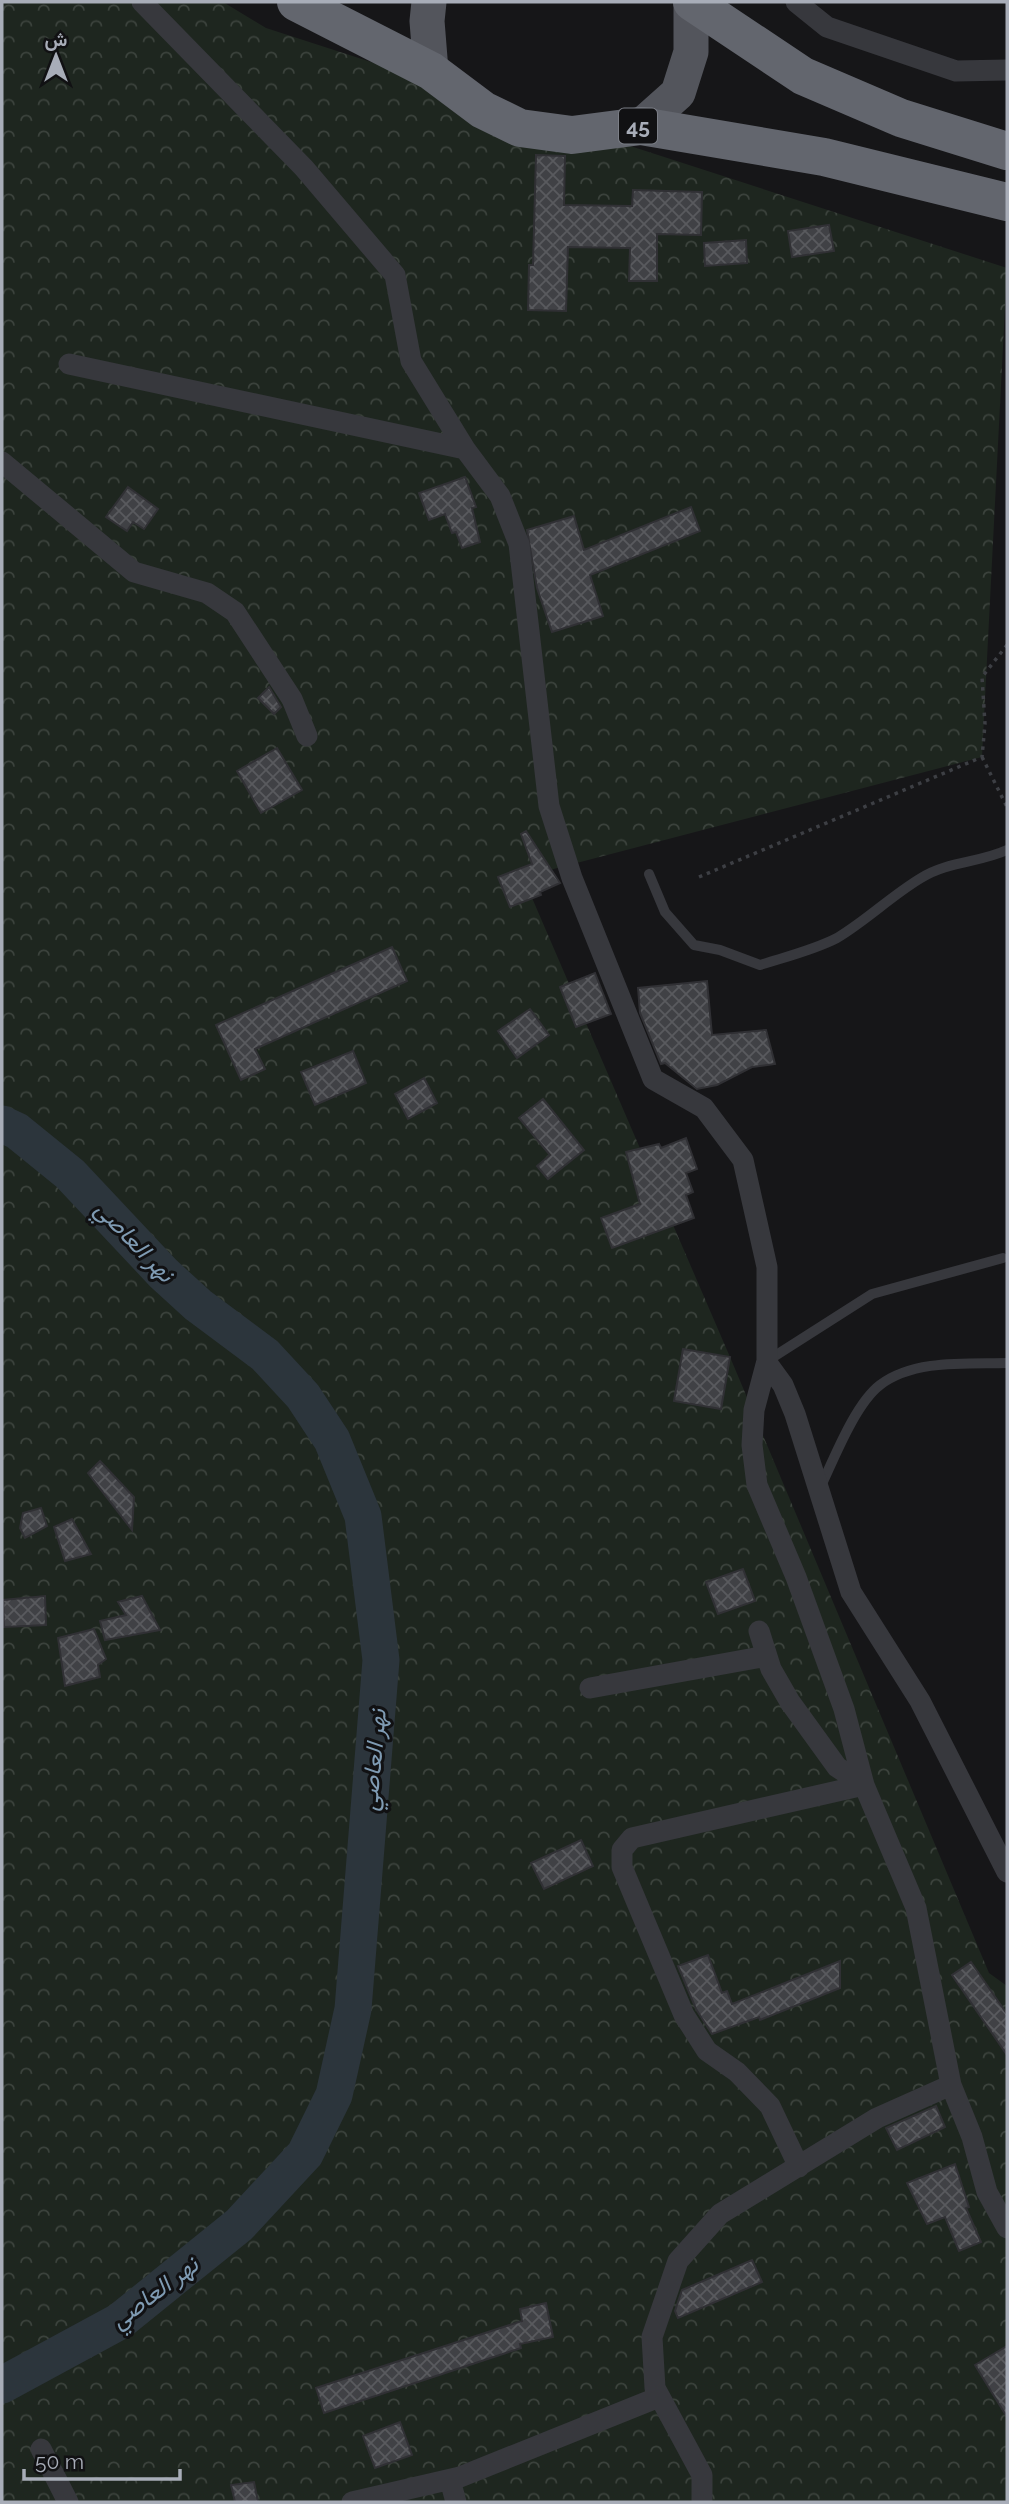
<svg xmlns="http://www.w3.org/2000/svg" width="1009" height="2504" font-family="Raleway,Vazirmatn,sans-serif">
<defs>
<pattern id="forest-crowns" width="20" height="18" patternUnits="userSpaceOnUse" patternTransform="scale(1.75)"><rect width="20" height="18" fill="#1e261f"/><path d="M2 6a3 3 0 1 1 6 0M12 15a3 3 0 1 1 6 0" fill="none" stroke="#3c433d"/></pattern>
<pattern id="building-cross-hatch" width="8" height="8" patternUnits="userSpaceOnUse" patternTransform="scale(1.75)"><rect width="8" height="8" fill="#404145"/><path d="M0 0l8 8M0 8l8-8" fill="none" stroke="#595a5e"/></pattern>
</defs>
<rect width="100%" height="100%" fill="#161618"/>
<!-- forest -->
<path fill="url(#forest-crowns)" d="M2,2H223L266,28L1007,268L982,757L523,877L730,1357L989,1973L1007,1986V2502H2Z"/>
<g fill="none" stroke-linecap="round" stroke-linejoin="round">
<!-- river -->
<path stroke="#2c353c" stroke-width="37" d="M2,1124L17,1131L70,1174L163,1273L198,1305L265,1355L303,1396L332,1440L363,1516L381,1660L353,2009L334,2095L305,2154L239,2225L120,2321L2,2385"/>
</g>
<!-- building -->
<path fill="url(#building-cross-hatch)" stroke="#303034" stroke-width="2" d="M536,155L565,156L564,205L632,206L633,190L702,192L701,235L657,234V281H629L630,248L568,247L566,311L528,310L529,265H533Z
M829,225L834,251L792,257L788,231Z
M746,240L747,263L705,266L704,243Z
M465,477L476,507L472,508L480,542L462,548L456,532L452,533L445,514L429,520L419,493Z
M128,487L158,509L144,529L133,522L127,531L106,517Z
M691,507L700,531L590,575L603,616L552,632L537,588L527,530L574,516L584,550Z
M269,687L281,707L274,714L258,698Z
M277,748L302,790L261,813L237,771Z
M526,831L560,883L540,892L541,895L510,907L498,877L532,864L521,834Z
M392,947L407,981L255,1049L265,1069L241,1080L216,1025Z
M595,973L611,1014L576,1027L560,987Z
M707,981L712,1035L766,1030L775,1064L752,1067L717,1085L697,1089L665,1063L661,1064L640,1013L638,988Z
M530,1009L549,1035L517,1058L498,1031Z
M353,1051L366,1083L315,1105L301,1072Z
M424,1078L437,1103L408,1119L395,1094Z
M543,1099L584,1150L548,1179L537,1166L550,1155L519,1118Z
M686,1138L697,1169L686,1173L693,1192L686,1195L694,1218L612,1248L601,1218L640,1204L626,1152L659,1144L661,1148Z
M683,1349L730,1357L721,1409L674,1401Z
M100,1461L134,1497L132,1530L88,1473Z
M41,1508L47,1526L25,1538L20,1528L23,1513Z
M72,1519L91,1554L65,1561L54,1527Z
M743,1569L755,1601L718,1614L706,1582Z
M45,1596L46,1625L4,1627L3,1600Z
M142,1596L160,1630L105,1640L100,1621L126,1615L118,1602Z
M94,1629L106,1659L98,1665L100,1677L65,1686L58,1638Z
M581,1840L593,1866L544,1889L531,1863Z
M708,1955L722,1993L727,1991L732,2004L840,1961V1988L760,2020L759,2017L712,2034L696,2009L678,1966Z
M971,1962L1007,2014V2055L952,1975Z
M936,2106L945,2127L897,2150L886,2128Z
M955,2164L969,2207L966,2208L981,2242L959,2251L945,2217L927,2224L907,2183Z
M752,2260L762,2282L678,2318L675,2311L682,2290Z
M546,2303L553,2337L520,2344L521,2348L324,2413L316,2388L522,2321L520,2309Z
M1007,2346V2417L975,2365Z
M400,2422L412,2455L375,2468L363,2436Z
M254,2482L258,2502H235L231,2485Z"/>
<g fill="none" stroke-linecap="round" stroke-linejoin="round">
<!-- path -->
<path stroke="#3d3f44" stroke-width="3.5" stroke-dasharray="3.5 5" stroke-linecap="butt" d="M982,757L1007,807
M699,877L982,757L985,724L982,677L1007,645"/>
<!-- lane -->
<path stroke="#37383d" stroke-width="10" d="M649,874L665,912L694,945L720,950L760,965C785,957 814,950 837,938C867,920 891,896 921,878C948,861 979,863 1007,850
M767,1361L872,1294L1003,1258
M820,1488C834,1459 855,1404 880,1385C914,1359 968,1364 1007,1363"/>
<!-- street -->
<path stroke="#37383d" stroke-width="21" d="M142,2L304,168L395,275L411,361L465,449L500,496L519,544L549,806L572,878L653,1079L704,1108L743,1160L767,1267V1361L754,1410L752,1445L757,1485L796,1577L844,1709L864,1785L916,1908L951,2085L972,2137L987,2192L1007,2228
M796,2L827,27L956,71L1007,70
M69,364L465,449
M2,462L134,572L207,593L235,612L292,699L307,736
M767,1363L783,1385L795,1414L851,1592L920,1701L1007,1872
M759,1631L771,1669L790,1702L837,1767L864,1785
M590,1688L767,1656
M799,2167L770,2106L737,2072L707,2051L684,2015L622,1867V1850L632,1838L864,1785
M41,2449L68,2502
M450,2480L456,2502
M352,2502L460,2477L659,2397
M702,2502V2475L655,2388L652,2337L678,2261L720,2214L877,2118L951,2085"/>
<!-- primary -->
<path stroke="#53555c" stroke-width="35" d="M429,2L427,21L431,71
M641,126L678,93L691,52V2"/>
<!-- highway -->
<path stroke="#63666e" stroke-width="38" d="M296,2L431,71L483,110L520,128L572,135L641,126L824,157L1007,202
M692,2L803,76L901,118L1007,151"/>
</g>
<g text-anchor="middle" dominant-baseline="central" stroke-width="6" stroke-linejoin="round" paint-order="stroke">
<!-- shield labels -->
<rect fill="#111113" stroke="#7b7e86" stroke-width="2" x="619" y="108.5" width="38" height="35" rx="5"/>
<g font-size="21" font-weight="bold" fill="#a8adb8">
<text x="638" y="126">45</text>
</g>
<!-- water labels -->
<g font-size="24" font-style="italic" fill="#7f9bb3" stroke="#111113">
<text transform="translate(135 1241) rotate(46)">نهر العاصي</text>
<text transform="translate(373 1760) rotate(-85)">نهر العاصي</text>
<text transform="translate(154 2292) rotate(-37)">نهر العاصي</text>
</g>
</g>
<!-- border -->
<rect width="1009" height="2504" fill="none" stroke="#a8adb8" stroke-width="7"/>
<!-- north arrow -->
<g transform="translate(56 56)" stroke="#111113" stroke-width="5" paint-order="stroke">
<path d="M0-5L12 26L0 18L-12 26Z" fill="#a8adb8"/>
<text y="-10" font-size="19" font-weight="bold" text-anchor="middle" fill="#a8adb8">ش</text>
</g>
<!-- scale -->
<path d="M24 2469v10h156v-10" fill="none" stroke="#a8adb8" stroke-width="3.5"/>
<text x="35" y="2469" font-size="21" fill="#a8adb8" stroke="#111113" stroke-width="5" paint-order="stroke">50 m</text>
</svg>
